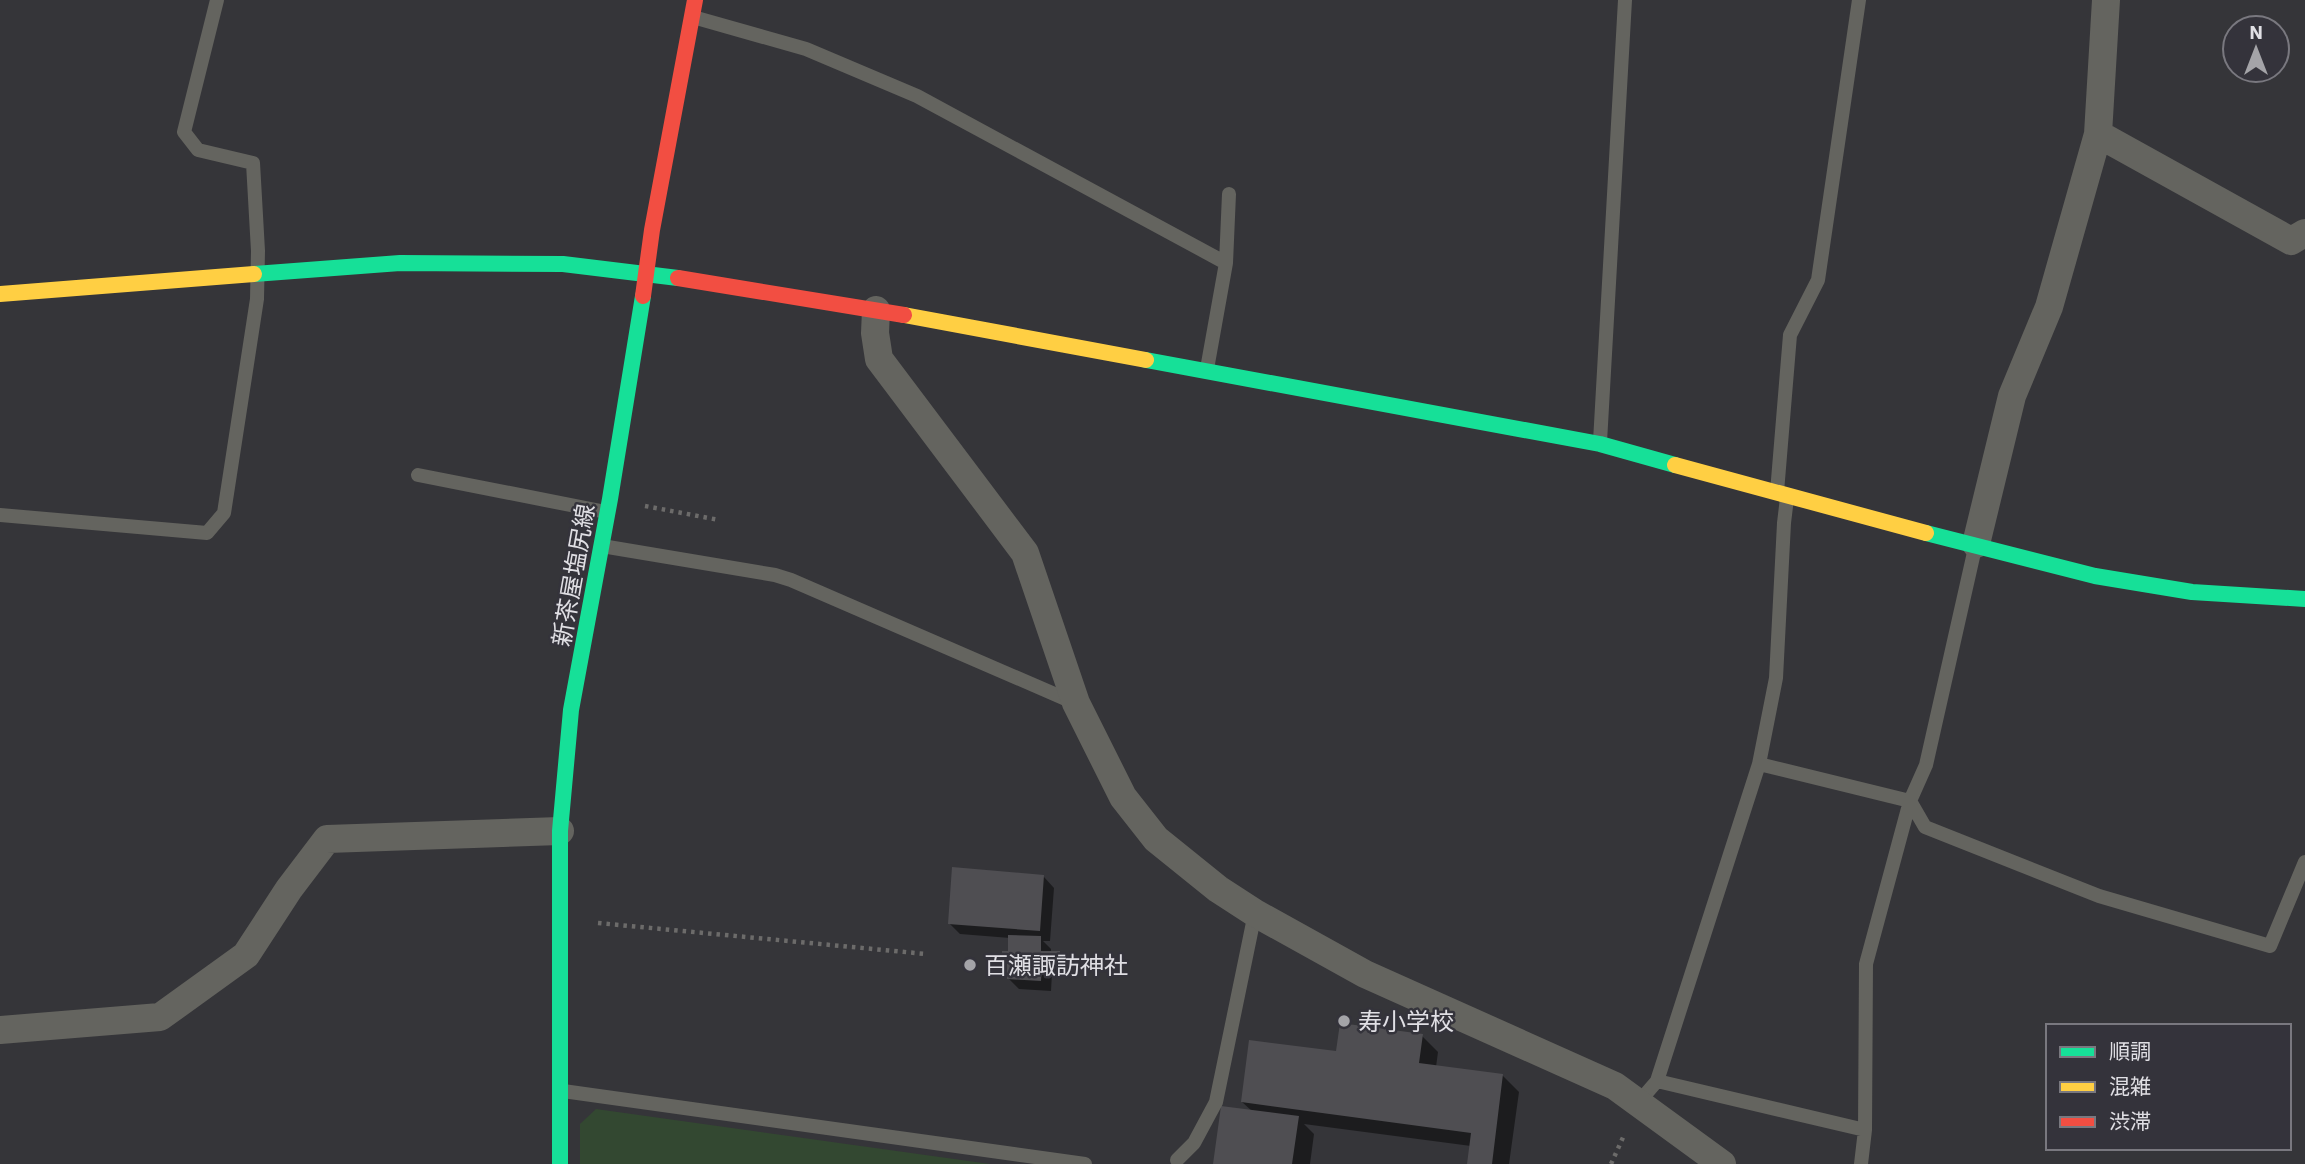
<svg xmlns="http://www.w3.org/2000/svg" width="2305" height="1164" font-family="'IBM Plex Sans','Noto Sans JP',sans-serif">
<rect width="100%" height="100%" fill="#353539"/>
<!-- green -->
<path fill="#334831" d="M596,1109L990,1164H580V1124Z"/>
<!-- shadow -->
<path fill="#0007" d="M1044,877L1054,888L1050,941H1043L1051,949V953H1059L1070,964V975L1052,973L1051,991L1019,989L1009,979V963L1004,957L1010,952V938L960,934L949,923Z
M1422,1036L1438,1052L1436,1067L1503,1076L1519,1092L1509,1164H1468L1471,1146L1304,1124L1314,1134L1310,1164H1215L1253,1112L1242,1102L1338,1053Z"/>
<!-- building -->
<path fill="#4f4e52" d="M952,867L1044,875L1040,931L948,924Z
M1008,935L1041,936V951H1060V965L1042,963L1041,981L1007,979V960L1002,958V951H1008Z
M1340,1023L1423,1034L1419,1063L1503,1074L1492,1164H1467L1471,1133L1241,1102L1249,1040L1336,1051Z
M1221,1106L1299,1116L1292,1164H1213Z"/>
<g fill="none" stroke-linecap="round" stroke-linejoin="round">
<!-- path -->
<path stroke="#6c6b6a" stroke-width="4.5" stroke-dasharray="3.5 5" stroke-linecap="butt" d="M645,506L719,520
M598,923L926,954
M1611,1164L1625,1133"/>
<!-- lane -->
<path stroke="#64645f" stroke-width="14" d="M693,17L806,49L917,96L1226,263
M1207,369L1226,263L1229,194
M1600,442L1625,0
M418,475L606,512
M1777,492L1790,335L1818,280L1859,0
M0,515L207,533L224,513L257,299L258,251L253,163L198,150L184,132L217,0
M602,546L775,575L791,580L1075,703
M1759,764L1910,801L1925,827L2099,896L2270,946L2305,862
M1657,1081L1865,1130
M563,1091L1085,1164
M1638,1103L1657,1081L1759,764L1776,678L1784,523L1787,498
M1177,1160L1194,1143L1216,1102L1255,913
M1861,1164L1865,1130L1866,964L1910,801L1926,765L1975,548"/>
<!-- street -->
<path stroke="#64645f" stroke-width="28" d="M2098,134L2291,241L2305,233
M876,310L875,333L879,359L1025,553L1076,703L1123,797L1156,839L1218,889L1255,913L1365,974L1615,1086L1722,1164
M1976,544L2012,396L2049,307L2098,134L2106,0
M0,1030L160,1017L246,955L289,889L327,839L560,831"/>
<!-- fast -->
<path stroke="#16e098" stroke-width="16" d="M254,274L400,263L563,264L678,278
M1146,360L1600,444L1675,465
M1926,533L2095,576L2192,592L2305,599
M560,1164V831L571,710L610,499L643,296"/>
<!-- slow -->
<path stroke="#ffcf43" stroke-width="16" d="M0,294L254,274
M904,315L1146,360
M1675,465L1926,533"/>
<!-- jam -->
<path stroke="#f24e42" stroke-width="16" d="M678,278L904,315
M643,296L652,230L695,0"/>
</g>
<!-- markers -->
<g fill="#a4a4a8" stroke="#34333b" stroke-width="2.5">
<circle cx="970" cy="965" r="7"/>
<circle cx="1344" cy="1021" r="7"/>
</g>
<g text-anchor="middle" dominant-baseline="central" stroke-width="5" stroke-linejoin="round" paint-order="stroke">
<!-- street labels -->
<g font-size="24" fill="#e0dfe4" stroke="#34333b">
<text transform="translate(573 575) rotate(-80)">新茶屋塩尻線</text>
</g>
<!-- poi labels -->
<g font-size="24" fill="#e0dfe4" stroke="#34333b" text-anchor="start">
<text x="984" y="965">百瀬諏訪神社</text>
<text x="1358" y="1021">寿小学校</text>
</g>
</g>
<!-- legend -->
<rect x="2046" y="1024" width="245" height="126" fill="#34333b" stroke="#79787f" stroke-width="2"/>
<rect x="2060" y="1047" width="35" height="10" fill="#16e098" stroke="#79787f" stroke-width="2"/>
<text x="2109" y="1059" font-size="21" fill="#e0dfe4">順調</text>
<rect x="2060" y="1082" width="35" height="10" fill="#ffcf43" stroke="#79787f" stroke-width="2"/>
<text x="2109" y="1094" font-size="21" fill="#e0dfe4">混雑</text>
<rect x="2060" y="1117" width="35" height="10" fill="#f24e42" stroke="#79787f" stroke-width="2"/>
<text x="2109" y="1129" font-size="21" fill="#e0dfe4">渋滞</text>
<!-- north arrow -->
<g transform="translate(2256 49)"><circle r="33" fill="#34333b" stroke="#79787f" stroke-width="2"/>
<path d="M0-5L12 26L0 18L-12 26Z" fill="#a4a4a8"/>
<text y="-10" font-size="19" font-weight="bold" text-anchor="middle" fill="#e0dfe4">N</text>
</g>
</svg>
